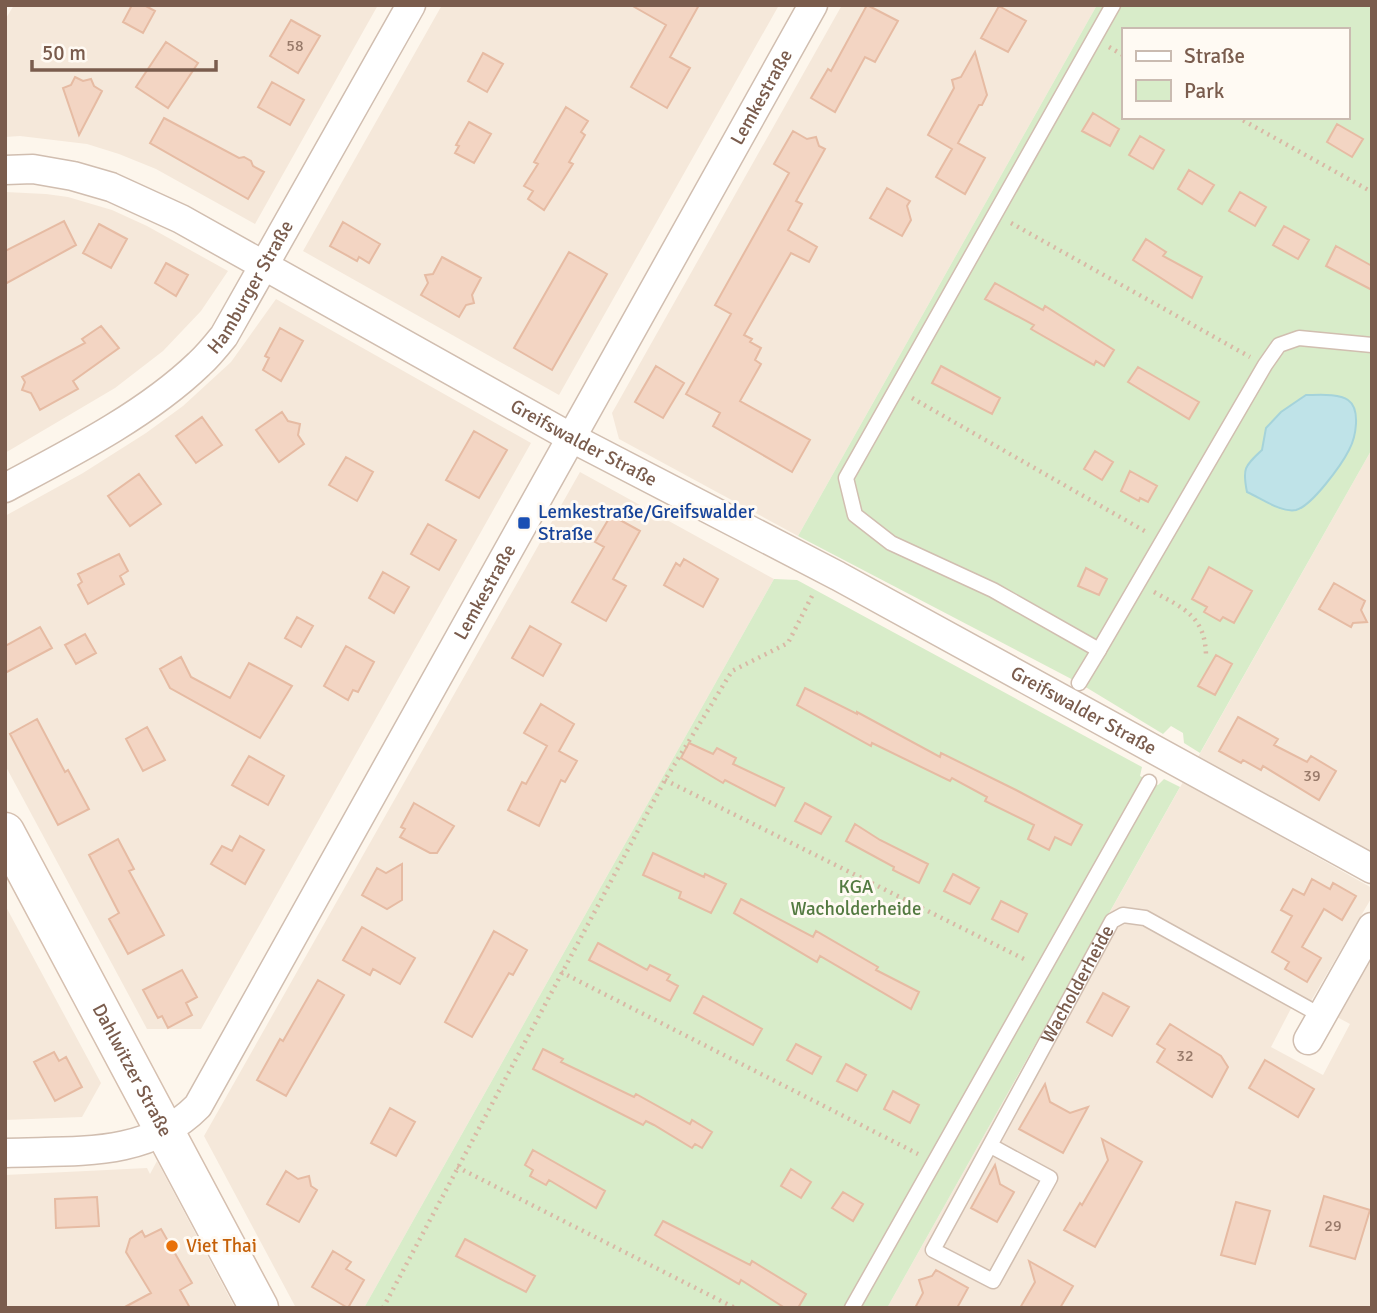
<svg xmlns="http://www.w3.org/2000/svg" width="1377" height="1313" font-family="Signika,sans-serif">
<rect width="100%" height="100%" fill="#fdf6ec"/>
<!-- residential -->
<path fill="#f5e8da" d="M14,5H378L255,224L156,169L119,154L87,144L20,136L5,137V20Z
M442,5H779L559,395L303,251Z
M842,5H1097L798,536L619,439L612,413Z
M5,192L46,194L68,197L112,210L147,226L228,271L201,311L163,351L115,388L5,453Z
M276,299L531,443L201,1029H147L5,765V516L83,473L146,433L183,406L231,362Z
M1372,449V854L1198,757Z
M580,472L774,579L364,1308H296L204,1136Z
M1183,782L1372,888V897L1311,1001L1298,995L1271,1047L1323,1075L1350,1024L1337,1017L1372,956V1308H887Z
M5,905L101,1083L82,1117L5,1120Z
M157,1161L235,1308H5V1175L147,1168L150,1174Z"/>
<!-- green -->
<path fill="#d8ecc9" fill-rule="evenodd" d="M1097,5H1372V449L1200,753L1184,743L1183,733L1171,726L1163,734L1079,683L798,536ZM1123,30H1347V117H1123ZM1266,428L1287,510L1262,450Z
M774,579L797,580L1142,767L1140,776L1158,785L1164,779L1180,787L887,1308H364Z"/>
<!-- water -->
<path fill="#bfe3e8" stroke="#a5d3da" stroke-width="2" d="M1306,395C1317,395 1339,393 1348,400C1361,409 1356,437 1349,450C1342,464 1312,506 1296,510C1281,513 1261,498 1247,492C1242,468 1245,466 1262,450L1266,428L1281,412Z"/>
<!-- building -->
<path fill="#f3d5c3" stroke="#e6bba3" stroke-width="2" d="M132,5H144L155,11L143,33L123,22Z
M631,5H699L670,57L690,68L667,108L631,87L666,25Z
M867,5L898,21L875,62L865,57L835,112L811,98L828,69L831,71Z
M999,6L1026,21L1008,52L981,38Z
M291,20L320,36L298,73L270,56Z
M166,42L198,63L168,108L136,87Z
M975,52L987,95L982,105H979L958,143L985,158L965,194L936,177L952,149L928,135L954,88L952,80L961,77Z
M483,53L503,64L487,92L468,81Z
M75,77L83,81L91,79L94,86L102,91L79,135L63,88L71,85Z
M272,82L304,100L290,125L258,107Z
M566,107L588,121L581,132L585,135L569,162L573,164L544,210L528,199L533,191L524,186L538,164L534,162Z
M1093,113L1119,129L1110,146L1082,131Z
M164,118L239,158L244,157L251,161L253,166L264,172L248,199L150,143Z
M469,122L491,134L474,163L455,153L459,146L456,145Z
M1337,124L1363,139L1352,157L1327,142Z
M793,131L807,139L816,137L819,146L825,149L796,201L802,204L788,230L817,247L809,262L791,253L744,335L752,339L750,342L761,348L755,360L761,364L740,401L810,440L792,472L713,426L720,413L686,394L731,314L715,305L789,173L774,164Z
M1140,136L1164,150L1153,169L1129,155Z
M1189,170L1214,185L1202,204L1178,189Z
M887,188L910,201L907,206L911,220L902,236L870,218Z
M1240,192L1266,207L1255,226L1229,211Z
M64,221L76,245L5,284V251Z
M343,222L380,244L369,263L359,257L357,261L330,246Z
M99,224L127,239L111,268L83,253Z
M1284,226L1309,240L1298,259L1273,245Z
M1146,239L1166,252L1163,256L1202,277L1192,298L1133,260Z
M1336,246L1372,266V290L1326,266Z
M569,252L607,274L552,370L514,348Z
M442,257L481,278L472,295L474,303L466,305L459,317L421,295L428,283L425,275L433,274Z
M166,263L188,275L176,296L155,283Z
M995,283L1043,310L1045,306L1114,350L1104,366L1096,361L1094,365L1031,329L1034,325L985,299Z
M101,326L119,348L73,381L78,389L40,410L31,393L22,390L25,382L22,377L85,343L82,339Z
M280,328L303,341L281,381L263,370L269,358L265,356Z
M656,366L684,383L663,418L635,402Z
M941,366L1000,398L992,414L932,383Z
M1138,367L1199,402L1189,419L1128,382Z
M282,412L288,421L300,424L298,435L304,444L279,462L256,430Z
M202,417L222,445L196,463L176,436Z
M474,431L507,450L479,498L446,480Z
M1095,451L1113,462L1102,480L1084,469Z
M346,457L373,472L357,501L329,485Z
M1130,471L1157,486L1148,502L1140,498L1139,501L1121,491Z
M139,474L161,504L130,526L108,496Z
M611,515L640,531L613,579L626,586L606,621L572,602L604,547L595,542Z
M428,524L456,540L439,570L411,554Z
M119,554L128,571L120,576L124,584L88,604L78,585L82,582L78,574Z
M684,559L718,579L703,607L664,585L676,563L680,566Z
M1209,567L1252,591L1234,623L1223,617L1220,621L1204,612L1207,607L1192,599Z
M1086,568L1107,579L1099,595L1078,586Z
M383,572L409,587L394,613L369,598Z
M1334,583L1365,601L1361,610L1367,622L1353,623L1351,627L1319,609Z
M297,617L313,626L301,647L285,638Z
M530,626L561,644L543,676L512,658Z
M40,627L52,648L5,673V646Z
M85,634L96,653L76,664L65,645Z
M346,646L374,662L358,692L353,690L348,700L324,686Z
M1216,655L1232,664L1215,695L1198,686Z
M181,657L191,677L230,698L249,663L292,686L260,738L170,688L160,669Z
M805,688L857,714V712L940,757L941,753L1016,790L1082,825L1071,845L1055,837L1049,850L1028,839L1034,825L985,801L987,797L952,778L950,781L872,743L871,746L797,705Z
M541,704L574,724L559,751L577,761L565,782L561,780L539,826L508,810L522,782L526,784L547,746L524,733Z
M1238,717L1278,739L1274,745L1307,762L1311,756L1336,771L1319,800L1263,766L1261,770L1243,760L1241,763L1219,751Z
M37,719L65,772L68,770L89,809L58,825L10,734Z
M147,727L165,760L143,771L126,739Z
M689,743L713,754L717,748L736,758L733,764L784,788L775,806L725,780L723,783L681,758Z
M249,756L284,776L268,805L232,785Z
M414,803L454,826L437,853H430L400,837L405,829L401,827Z
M805,803L831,817L821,834L795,821Z
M855,824L880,840L928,864L919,883L893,870L894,867L846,841Z
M240,836L264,850L245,884L211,864L222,846L232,851Z
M118,839L134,869L129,871L164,935L128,954L109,919L119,913L89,855Z
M653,853L704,877L705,874L726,884L711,913L679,898L681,892L643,875Z
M402,864V900L387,909L362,895L377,868L386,873Z
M953,874L979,888L970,904L944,891Z
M1312,879L1330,889L1333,883L1356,896L1342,920L1324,909L1302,947L1321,958L1307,982L1285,969L1289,962L1272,952L1292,916L1281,910L1293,889L1304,895Z
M741,899L813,937L816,931L878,967L876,970L919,992L911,1009L820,956L817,962L734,913Z
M1001,901L1027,914L1018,932L992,919Z
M362,927L415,958L400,984L373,969L370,975L343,960Z
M494,931L527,950L513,975L509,973L472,1037L445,1022Z
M598,943L647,970L650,965L670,975L667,980L678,986L670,1001L589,960Z
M182,970L197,997L186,1003L192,1015L168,1028L162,1016L158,1018L143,990Z
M318,980L344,995L286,1096L257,1080L280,1039L283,1041Z
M1103,993L1129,1007L1112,1036L1087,1022Z
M703,996L762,1029L753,1045L694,1013Z
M1170,1024L1221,1056L1228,1067L1212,1097L1157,1062L1165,1049L1157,1044Z
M796,1044L821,1057L812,1074L787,1060Z
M543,1049L563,1059L561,1062L634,1097L636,1094L690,1124L692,1120L712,1132L702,1148L695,1144L692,1148L654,1125L646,1121L643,1125L533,1069Z
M54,1052L59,1061L66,1057L82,1087L55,1101L34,1062Z
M1265,1060L1314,1089L1298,1117L1249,1088Z
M846,1064L866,1075L857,1091L837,1081Z
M1045,1084L1050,1102L1070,1113L1088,1107L1063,1153L1019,1129Z
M893,1091L919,1105L910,1123L884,1109Z
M390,1108L415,1122L396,1156L371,1143Z
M1102,1139L1142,1162L1095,1247L1064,1230L1080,1203L1082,1205L1108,1160Z
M533,1150L605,1191L596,1208L549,1180L546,1185L530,1176L533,1170L525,1165Z
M995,1165L1000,1184L1014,1192L997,1222L971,1208Z
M791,1169L811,1182L801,1198L781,1186Z
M286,1171L298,1179L309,1176L311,1186L317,1190L299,1222L267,1204Z
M843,1192L863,1204L853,1221L832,1208Z
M1324,1196L1370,1210L1355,1259L1310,1246Z
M97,1197L99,1226L56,1228L55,1199Z
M1236,1202L1270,1211L1255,1264L1221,1255Z
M663,1221L750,1265L752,1261L806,1294L798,1308H785L741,1280L739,1284L655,1235Z
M161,1229L192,1283L180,1290L190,1308H123L151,1293L126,1252L130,1239L142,1231L145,1237Z
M465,1239L535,1276L526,1292L456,1256Z
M333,1251L351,1262L346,1269L364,1280L348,1308L312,1287Z
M1029,1261L1073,1286L1060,1308H1020L1035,1282Z
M936,1270L968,1288L957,1308H915L923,1293L919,1280L932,1276Z"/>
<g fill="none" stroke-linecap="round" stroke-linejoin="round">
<!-- lane casing -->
<g stroke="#d1beb0" stroke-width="17">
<g id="lane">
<path d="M1099,650L1265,365L1279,345L1299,338L1372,345"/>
<path d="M1079,683L1099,650L993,590L891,543L855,515L846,478L1113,5"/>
<path id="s1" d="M991,1146L1050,1178L993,1281L933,1250L1112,921L1123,915L1145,918L1322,1016"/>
<path d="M852,1308L1149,782"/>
</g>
</g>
<!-- street casing -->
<g stroke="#d1beb0" stroke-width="31">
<g id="street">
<path id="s2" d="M5,170L33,169L73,176L111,187L181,219L570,437L838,576L1372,869"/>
<path id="s3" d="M5,488C69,454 146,415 199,364C208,356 216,346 224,336L411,5"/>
<path d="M1308,1040L1372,927"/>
<path id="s4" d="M5,1153C73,1150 146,1159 198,1106L813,5"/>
</g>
</g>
<!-- secondary casing -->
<g stroke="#d6c0b0" stroke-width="41">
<g id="secondary">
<path id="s5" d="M5,832L259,1308"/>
</g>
</g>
<!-- path -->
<path stroke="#d9b8a5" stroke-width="4.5" stroke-dasharray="2 5" stroke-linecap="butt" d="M1109,47L1123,55
M1237,117L1372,192
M1011,223L1250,357
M912,398L1148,533
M1154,592C1185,609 1205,617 1206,655
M665,780L1028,961
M561,972L918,1154
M457,1167L735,1308
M383,1308L665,780L732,671L788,643L814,592"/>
<!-- lane -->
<use href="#lane" stroke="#fff" stroke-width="14"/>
<!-- street -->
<use href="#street" stroke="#fff" stroke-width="28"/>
<!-- secondary -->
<use href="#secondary" stroke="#fff" stroke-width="38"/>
</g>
<!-- markers -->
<rect fill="#1a4fb4" stroke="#fffaf3" stroke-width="2.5" x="517" y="516" width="14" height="14" rx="3.5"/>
<circle fill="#e8710a" stroke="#fffaf3" stroke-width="2.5" cx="172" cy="1246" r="7"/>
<g text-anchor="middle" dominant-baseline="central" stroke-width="6" stroke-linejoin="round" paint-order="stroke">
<!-- number labels -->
<g font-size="16" fill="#987a6a">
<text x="295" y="46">58</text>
<text x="1312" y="776">39</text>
<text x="1185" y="1056">32</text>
<text x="1333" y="1226">29</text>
</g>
<!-- street labels -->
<g font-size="19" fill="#7a5c4d" stroke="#fffaf3">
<text stroke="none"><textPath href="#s4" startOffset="1360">Lemkestraße</textPath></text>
<text stroke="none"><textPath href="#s3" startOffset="324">Hamburger Straße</textPath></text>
<text stroke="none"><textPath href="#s2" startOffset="646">Greifswalder Straße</textPath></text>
<text stroke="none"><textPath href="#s4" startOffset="793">Lemkestraße</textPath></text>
<text stroke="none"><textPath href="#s2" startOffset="1213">Greifswalder Straße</textPath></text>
<text stroke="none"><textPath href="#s1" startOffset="555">Wacholderheide</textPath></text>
<text stroke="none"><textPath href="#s5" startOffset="270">Dahlwitzer Straße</textPath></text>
</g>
<!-- transit labels -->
<g font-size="19" fill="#164399" stroke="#fffaf3" text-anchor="start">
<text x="538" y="512">Lemkestraße/Greifswalder<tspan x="538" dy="22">Straße</tspan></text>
</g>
<!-- park labels -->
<g font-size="19" fill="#537a41" stroke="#fffaf3">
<text x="856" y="887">KGA<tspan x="856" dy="22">Wacholderheide</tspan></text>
</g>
<!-- food labels -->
<g font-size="19" fill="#c56008" stroke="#fffaf3" text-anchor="start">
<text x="186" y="1246">Viet Thai</text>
</g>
</g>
<!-- border -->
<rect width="1377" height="1313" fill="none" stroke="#7a5c4d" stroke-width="14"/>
<!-- legend -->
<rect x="1122" y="28" width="228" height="91" fill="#fffaf3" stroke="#cabbb1" stroke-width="2"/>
<rect x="1136" y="51" width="35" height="10" fill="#ffffff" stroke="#cabbb1" stroke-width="2"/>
<text x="1184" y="63" font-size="21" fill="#7a5c4d">Straße</text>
<rect x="1136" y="80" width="35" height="21" fill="#d8ecc9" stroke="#cabbb1" stroke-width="2"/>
<text x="1184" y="98" font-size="21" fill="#7a5c4d">Park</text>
<!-- scale -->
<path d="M32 60v10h184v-10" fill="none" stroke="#7a5c4d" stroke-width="3.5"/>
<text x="42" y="60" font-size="21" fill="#7a5c4d" stroke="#fffaf3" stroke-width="5" paint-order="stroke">50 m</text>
</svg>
